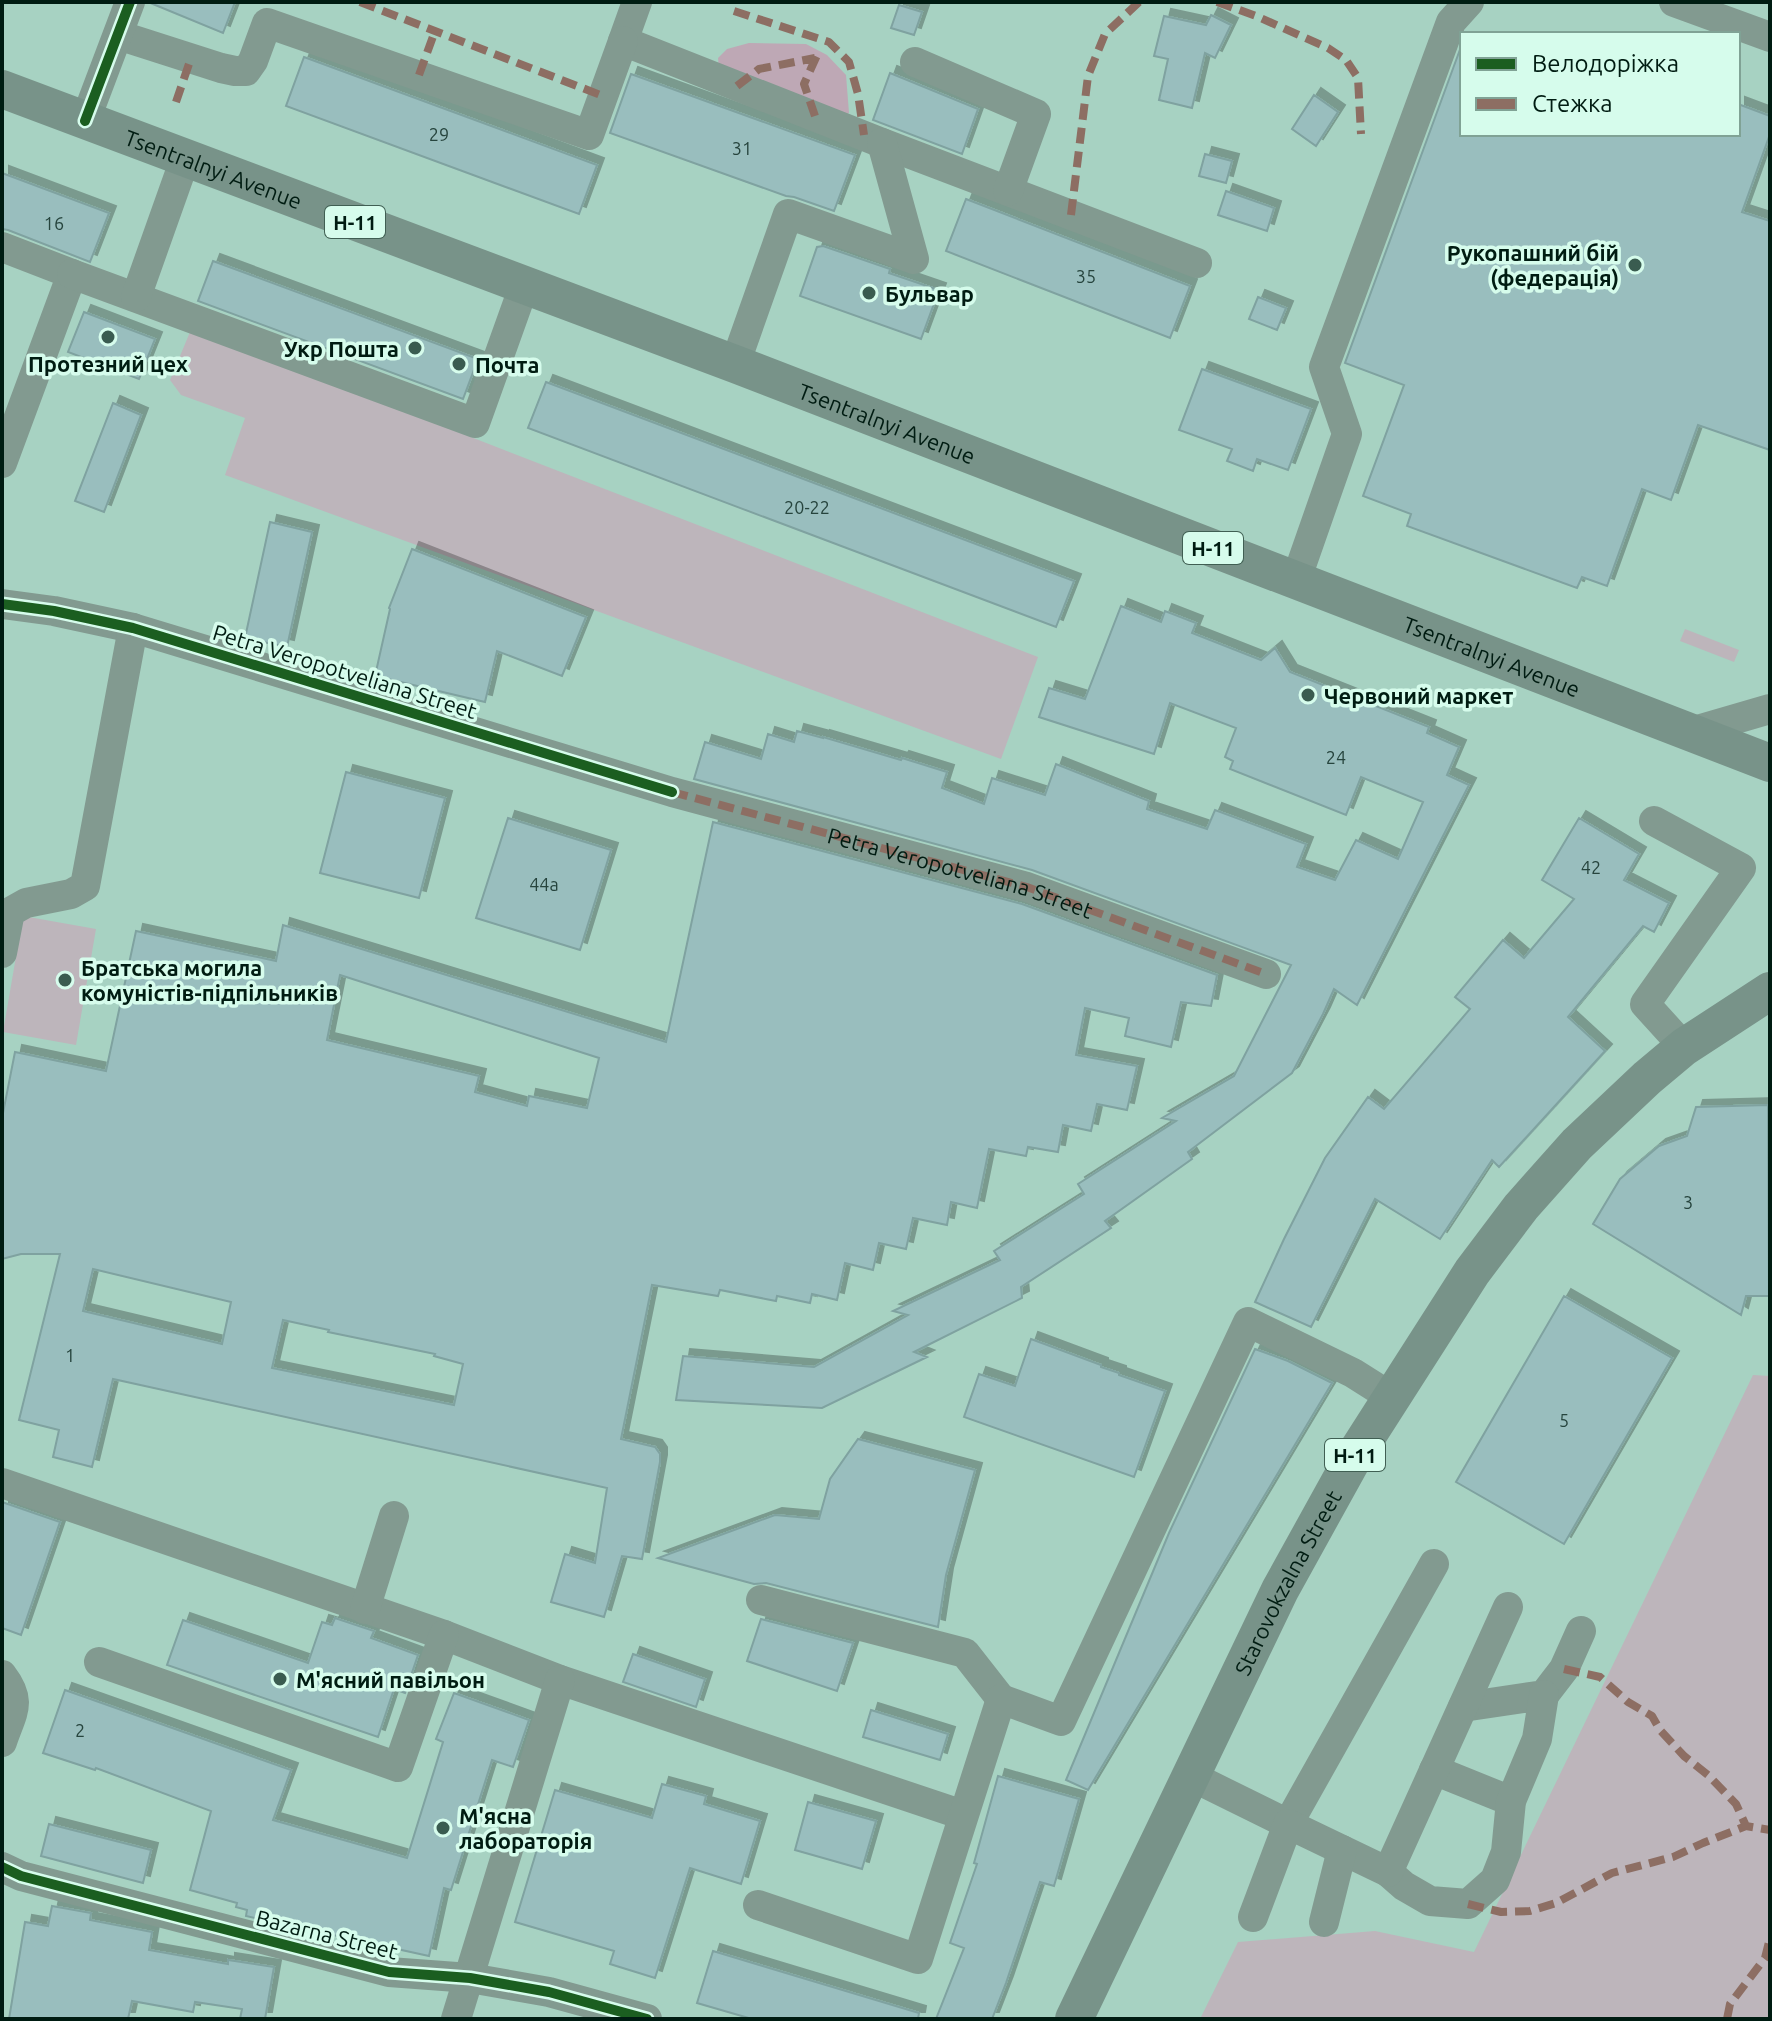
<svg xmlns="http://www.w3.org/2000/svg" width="1772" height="2021" font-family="Ubuntu,sans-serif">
<defs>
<filter id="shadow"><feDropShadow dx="7" dy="-7" stdDeviation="0" flood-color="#0004"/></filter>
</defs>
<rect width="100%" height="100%" fill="#a7d2c2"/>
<!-- green -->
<path fill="#bdb5bb" d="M190,332L458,432L1038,657L1001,759L225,475L245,418L181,395L170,380Z
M1685,629L1739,650L1734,662L1680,641Z
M23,916L96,929L76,1045L3,1032Z
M1753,1375L1770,1376V2019H1200L1238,1942L1375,1931L1474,1952Z"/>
<!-- forest -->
<path fill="#bea8b5" d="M749,43L806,44L827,55L846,75L849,113L840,120L719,68L718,58L727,49Z"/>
<!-- building -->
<path fill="#99bebe" stroke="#7fa2a0" stroke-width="2" fill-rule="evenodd" filter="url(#shadow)" d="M148,2H235L223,33Z
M899,5L922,12L914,35L891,28Z
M1211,15L1231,25L1215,58L1205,53L1192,108L1159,100L1168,59L1154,56L1164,16L1206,25Z
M1462,44V134H1738V104L1770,116V134L1742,212L1770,221V450L1698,425L1671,500L1642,489L1607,586L1582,577L1577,588L1407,526L1411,514L1363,496L1404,385L1345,363Z
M304,57L597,165L579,214L286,106Z
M890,73L978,109L962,154L873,120Z
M631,74L855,155L834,211L794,197L786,196L610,133Z
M1314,95L1338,112L1316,146L1292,129Z
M1205,154L1232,161L1226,183L1199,176Z
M2,173L109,213L90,262L8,230L2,229Z
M1226,191L1274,208L1267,231L1218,215Z
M966,199L1190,286L1170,338L946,251Z
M823,246L890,269L889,273L939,290L921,339L800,296L817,247Z
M213,261L478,359L463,399L198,301Z
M1258,297L1286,308L1277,330L1249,319Z
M84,312L155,339L139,379L68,352Z
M1202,369L1311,409L1288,470L1257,459L1253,471L1227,461L1232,449L1179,430Z
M546,382L1074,581L1056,627L528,428Z
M113,403L141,415L104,512L75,501Z
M270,522L312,532L287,647L245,638Z
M412,549L586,617L562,676L497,651L485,702L375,676L390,609L389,608Z
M1121,606L1161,622L1165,611L1196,623L1192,633L1261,660L1275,648L1290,672L1429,727L1427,733L1459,747L1447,775L1469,785L1357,1005L1334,989L1323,1014L1292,1073L1188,1152L1192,1159L1105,1221L1111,1228L1021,1287L1022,1298L914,1352L927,1357L822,1408L676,1400L683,1356L814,1367L908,1315L893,1311L1000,1260L994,1251L1084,1194L1078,1184L1176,1121L1162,1118L1234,1076L1291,965L1032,870L694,779L705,742L761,759L768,734L794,742L797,731L823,738V737L901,760L902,758L947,772L942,788L984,804L992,778L1045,795L1056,764L1149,801L1147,809L1207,829L1215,810L1306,844L1297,867L1335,880L1356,840L1398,859L1423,802L1361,777L1346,815L1230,769L1233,761L1225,757L1236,728L1170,703L1154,754L1039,717L1049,688L1085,699Z
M346,772L445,798L419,898L320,873Z
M508,818L611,850L580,950L476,918Z
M1579,818L1639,854L1624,880L1669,903L1654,932L1643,926L1568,1017L1605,1051L1499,1167L1492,1160L1440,1239L1375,1199L1311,1327L1255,1302L1284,1239L1325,1158L1368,1097L1384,1109L1470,1009L1455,997L1503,940L1524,958L1574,899L1542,880Z
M713,822L1022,904L1217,975L1211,1006L1181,1002L1171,1047L1125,1036L1129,1018L1085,1008L1076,1055L1137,1066L1127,1110L1097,1104L1091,1131L1063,1125L1058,1152L1028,1147L1026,1156L989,1149L977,1208L951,1202L947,1225L913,1218L906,1249L879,1243L873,1270L845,1263L837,1300L812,1294L810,1303L777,1296L776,1301L720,1290L718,1296L652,1285L621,1439L655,1447L660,1454V1462L642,1559L622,1556L604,1617L551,1602L565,1554L595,1563L607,1488L113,1379L92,1467L53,1457L59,1430L19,1420L60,1254H21L2,1259V1118L15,1052L106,1071L136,931L276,961L283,925L666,1042ZM340,975L599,1058L587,1108L529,1096L527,1106L475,1092L479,1076L327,1040ZM93,1269L231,1302L222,1344L83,1311ZM283,1320L329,1330L328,1332L435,1354L434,1356L463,1364L454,1405L272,1368Z
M1768,1105L1769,1296H1746L1741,1315L1593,1224L1620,1179L1659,1146L1687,1136L1696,1107Z
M1564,1296L1672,1358L1564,1544L1456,1482Z
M1031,1339L1101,1365V1367L1119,1373V1375L1165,1391L1134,1477L964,1417L979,1374L1015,1386Z
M1255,1349L1288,1361L1332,1383L1088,1790L1066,1780L1169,1533Z
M858,1439L975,1470L946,1575L938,1627L766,1583L754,1584L658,1558L775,1515L819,1519L830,1479Z
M2,1502L60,1522L21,1635L2,1628Z
M335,1618L374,1631L371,1638L418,1655L405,1693L394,1689L378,1737L167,1665L183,1620L308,1663L322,1622L332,1625Z
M761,1619L853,1643L837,1691L747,1661Z
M633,1654L705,1679L696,1707L623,1682Z
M65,1690L291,1770L273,1820L407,1858L443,1742L436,1739L454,1693L529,1720L513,1767L492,1760L451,1890L444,1888L429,1956L246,1916L247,1910L236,1907L237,1903L190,1890L211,1811L96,1768L95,1770L43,1753Z
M871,1710L948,1734L940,1760L863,1737Z
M998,1776L1079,1799L1054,1886L1040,1882L1006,1983L992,2019H936L964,1948L950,1943L977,1864L974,1863Z
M662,1784L706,1796L704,1804L760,1821L741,1884L690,1868L655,1978L610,1964L614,1951L515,1922L555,1790L652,1818Z
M808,1802L876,1821L862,1869L795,1850Z
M49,1824L151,1850L143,1883L41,1856Z
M52,1906L91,1913L90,1920L152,1932L149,1950L228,1964V1960L274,1967L265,2019H240L242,2009L195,2002L193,2012L132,2001L128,2019H9L25,1922L48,1926Z
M713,1951L919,2013L918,2019H752L697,2003Z"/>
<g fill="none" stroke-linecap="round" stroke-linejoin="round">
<!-- minor -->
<g stroke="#829a90" stroke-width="30">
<path d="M637,2L623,41L882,143L1197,263"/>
<path d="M1674,2L1770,37"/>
<path d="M118,35L221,68L235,71H246L253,61L267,23L589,135L623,41"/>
<path d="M915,62L1036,114L1008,191"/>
<path d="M85,121L130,2"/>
<path d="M2,247L72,274L2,463"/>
<path d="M72,274L475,423L524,286"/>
<path d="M136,297L185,159"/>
<path d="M735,364L788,214L914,259L882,143"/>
<path d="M1296,580L1347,434L1324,367L1451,22L1469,2"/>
<path id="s1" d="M2,604L54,611L133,628L672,792L1027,887L1266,974"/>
<path d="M1691,732L1770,709"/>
<path d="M1654,821L1741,868L1645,1004L1684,1047"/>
<path d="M2,953L10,912L26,903L71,894L85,886L133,628"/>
<path d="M2,1483L444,1635L560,1680L963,1815"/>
<path d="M761,1600L965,1653L1001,1699"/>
<path d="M365,1609L394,1516"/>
<path d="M99,1662L398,1767L444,1635"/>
<path d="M2,1675C23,1702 12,1712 2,1742"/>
<path d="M1463,1707L1544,1695L1564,1669L1581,1631"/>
<path d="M1434,1770L1511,1801"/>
<path d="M1191,1776L1288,1824L1434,1564"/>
<path d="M2,1867L21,1876L389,1972L470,1978L549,1992L647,2019"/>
<path d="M1388,1872L1404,1886L1430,1901L1468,1904L1495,1880L1506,1852L1511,1801L1537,1739L1544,1695"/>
<path d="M758,1905L918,1959L1001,1699L1061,1721L1248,1322L1353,1373L1391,1397"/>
<path d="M1253,1917L1288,1824L1388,1872L1508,1607"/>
<path d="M1324,1922L1342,1850"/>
<path d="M456,2019L560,1680"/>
</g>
<!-- major -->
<g stroke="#789389" stroke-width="38">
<path id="s2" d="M2,89L735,364L1770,763"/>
<path id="s3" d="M1074,2019L1280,1590L1353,1458L1472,1272L1521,1207L1577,1144L1647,1078L1684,1047L1770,991"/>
</g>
<!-- quiet -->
<path stroke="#8d6e63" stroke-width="8" stroke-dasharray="16 8" stroke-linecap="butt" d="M360,2L603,96
M1217,2L1256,16L1328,48L1346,60L1358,78L1361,134
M734,11L829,42L849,62L858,94L864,135
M419,75L435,31
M737,86L759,69L815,58
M176,102L191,58
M815,116L804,84L818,53
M1071,215L1088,76L1105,34L1139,2
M672,792L1027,887L1266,974
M1564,1669L1600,1677L1628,1702L1652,1716L1660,1730L1684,1756L1708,1775L1736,1804L1746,1826L1770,1830
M1468,1904L1501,1912L1530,1911L1556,1903L1612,1873L1673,1857L1703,1843L1746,1826
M1727,2019L1730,2004L1765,1958L1770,1938"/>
<!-- cycleway casing -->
<g stroke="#d6fcec" stroke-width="15">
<path id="cycleway" d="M85,121L130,2
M2,604L54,611L133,628L672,792
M2,1867L21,1876L389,1972L470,1978L549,1992L647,2019"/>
</g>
<!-- cycleway -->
<use href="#cycleway" stroke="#1b5e20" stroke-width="10"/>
</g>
<!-- markers -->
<g fill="#3a5c50" stroke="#d6fcec" stroke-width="3">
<circle cx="1635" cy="265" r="8"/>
<circle cx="869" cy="293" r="8"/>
<circle cx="108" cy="337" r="8"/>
<circle cx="415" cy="348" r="8"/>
<circle cx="459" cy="364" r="8"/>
<circle cx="1308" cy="695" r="8"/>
<circle cx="65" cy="980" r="8"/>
<circle cx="280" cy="1679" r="8"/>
<circle cx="443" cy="1828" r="8"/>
</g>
<g text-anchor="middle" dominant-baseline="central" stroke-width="7" stroke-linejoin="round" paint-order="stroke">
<!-- number labels -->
<g font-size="18" fill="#26443d">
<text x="439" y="134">29</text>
<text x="742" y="148">31</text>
<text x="54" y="223">16</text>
<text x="1086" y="276">35</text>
<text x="807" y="507">20-22</text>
<text x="1336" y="757">24</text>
<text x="1591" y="867">42</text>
<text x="544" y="884">44а</text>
<text x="1688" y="1202">3</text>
<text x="70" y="1355">1</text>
<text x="1564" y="1420">5</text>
<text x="80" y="1730">2</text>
</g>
<!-- shield labels -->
<g fill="#d6fcec" stroke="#405f53" stroke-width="2">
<rect x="325" y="206" width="60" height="32" rx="6"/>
<rect x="1183" y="532" width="60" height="32" rx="6"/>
<rect x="1325" y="1439" width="60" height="32" rx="6"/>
</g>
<g font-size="20" font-weight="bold" fill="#001c12">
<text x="355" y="222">Н-11</text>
<text x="1213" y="548">Н-11</text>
<text x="1355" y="1455">Н-11</text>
</g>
<!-- street labels -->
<g font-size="22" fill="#001c12" stroke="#d6fcec">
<text stroke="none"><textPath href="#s2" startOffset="226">Tsentralnyi Avenue</textPath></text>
<text stroke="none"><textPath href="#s2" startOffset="946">Tsentralnyi Avenue</textPath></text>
<text stroke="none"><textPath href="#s2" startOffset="1594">Tsentralnyi Avenue</textPath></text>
<text transform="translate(345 671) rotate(17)">Petra Veropotveliana Street</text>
<text stroke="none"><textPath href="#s1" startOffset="996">Petra Veropotveliana Street</textPath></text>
<text stroke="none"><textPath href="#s3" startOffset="486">Starovokzalna Street</textPath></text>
<text transform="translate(327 1934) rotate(14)">Bazarna Street</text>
</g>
<!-- poi labels -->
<g font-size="22" font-weight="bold" fill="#001c12" stroke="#d6fcec" text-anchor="start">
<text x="1619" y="252" text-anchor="end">Рукопашний бій<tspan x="1619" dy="25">(федерація)</tspan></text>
<text x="885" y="293">Бульвар</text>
<text x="399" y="348" text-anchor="end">Укр Пошта</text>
<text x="108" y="363" text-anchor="middle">Протезний цех</text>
<text x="475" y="364">Почта</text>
<text x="1324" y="695">Червоний маркет</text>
<text x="81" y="967">Братська могила<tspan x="81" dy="25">комуністів-підпільників</tspan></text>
<text x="296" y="1679">М'ясний павільон</text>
<text x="459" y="1815">М'ясна<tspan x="459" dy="25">лабораторія</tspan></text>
</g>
</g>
<!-- border -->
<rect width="1772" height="2021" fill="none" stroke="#001c12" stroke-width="8"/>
<!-- legend -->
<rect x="1460" y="32" width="280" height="104" fill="#d6fcec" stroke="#80a295" stroke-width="2"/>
<rect x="1476" y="58" width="40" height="12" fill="#1b5e20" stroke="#80a295" stroke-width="2"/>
<text x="1532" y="72" font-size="24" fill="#001c12">Велодоріжка</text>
<rect x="1476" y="98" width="40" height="12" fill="#8d6e63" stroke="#80a295" stroke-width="2"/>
<text x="1532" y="112" font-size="24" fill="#001c12">Стежка</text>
</svg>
